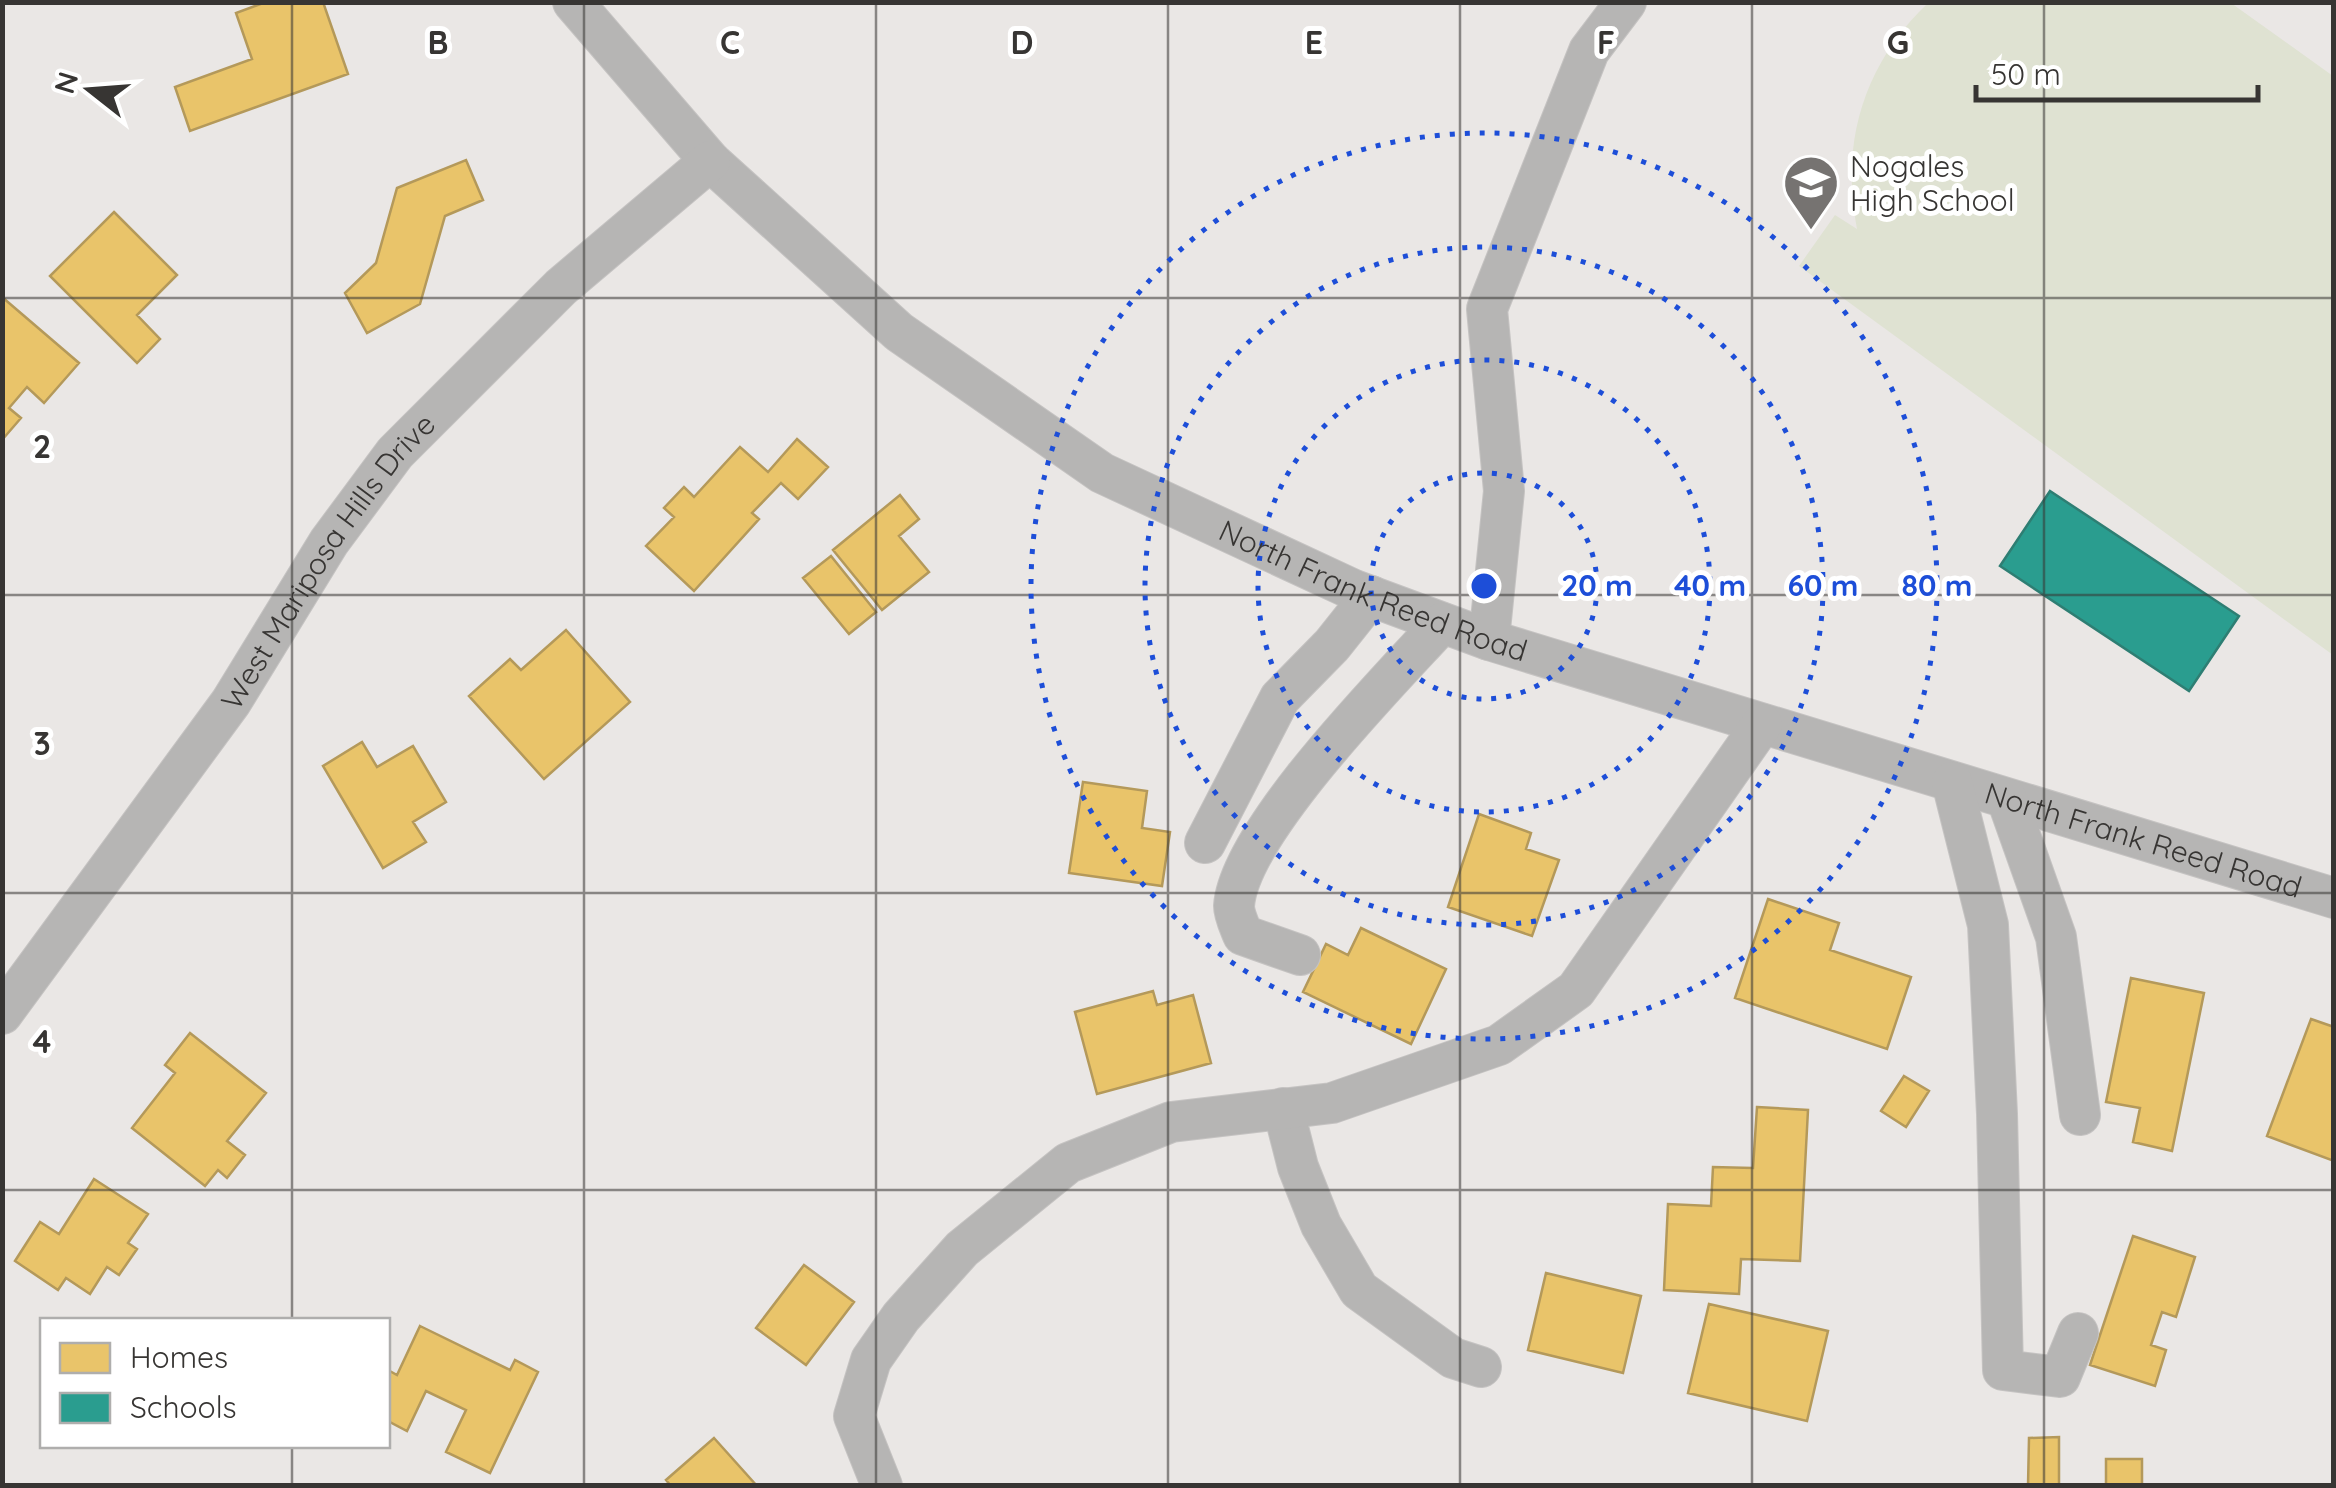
<svg xmlns="http://www.w3.org/2000/svg" width="2336" height="1488" font-family="Quicksand,sans-serif">
<rect width="100%" height="100%" fill="#eae7e5"/>
<!-- green -->
<path fill="#dfe2d2" d="M1928,3H2231L2333,76V655L1799,266L1835,215L1857,229C1840,142 1864,64 1928,3Z"/>
<!-- homes -->
<path fill="#e9c46a" stroke="#b4995a" stroke-width="2.5" d="M266,2H323L348,74L190,131L175,87L252,59L236,13Z
M466,160L483,200L445,216L420,304L367,333L345,293L376,263L397,188Z
M114,212L177,275L137,315L160,339L137,363L50,276Z
M2,297L79,363L44,403L27,387L9,408L21,418L2,440Z
M797,439L828,467L798,499L781,483L752,513L759,519L694,591L646,546L674,517L664,508L684,487L694,497L740,447L768,472Z
M900,495L919,519L899,536L929,572L882,610L833,550Z
M831,556L876,612L849,634L803,578Z
M566,630L630,702L544,779L469,696L510,659L521,670Z
M362,742L377,767L413,746L446,802L413,822L426,842L383,868L323,766Z
M1083,782L1147,791L1142,828L1170,832L1162,886L1069,873Z
M1479,814L1531,833L1526,849L1559,860L1532,936L1448,907Z
M1768,899L1839,923L1830,950L1911,977L1887,1049L1735,998Z
M1361,928L1446,969L1411,1044L1303,992L1326,944L1348,955Z
M2131,978L2204,993L2172,1151L2133,1142L2140,1108L2106,1102Z
M1153,991L1157,1005L1193,995L1211,1063L1097,1094L1075,1012Z
M2311,1019L2334,1027V1161L2267,1136Z
M190,1033L266,1093L227,1141L245,1155L227,1178L218,1170L205,1186L132,1128L175,1073L165,1065Z
M1904,1076L1929,1091L1906,1127L1881,1111Z
M1757,1107L1808,1110L1800,1261L1741,1259L1739,1294L1664,1290L1668,1204L1711,1206L1713,1167L1753,1168Z
M94,1179L148,1214L128,1243L137,1249L119,1275L107,1267L90,1294L66,1278L58,1290L15,1261L40,1222L59,1234Z
M2133,1236L2195,1257L2176,1317L2162,1312L2151,1345L2166,1350L2155,1386L2090,1365Z
M804,1265L854,1302L806,1365L756,1328Z
M1546,1273L1641,1296L1623,1373L1528,1350Z
M1709,1304L1828,1331L1807,1421L1688,1393Z
M420,1326L510,1370L515,1360L538,1372L490,1473L446,1452L466,1410L426,1391L407,1431L388,1421V1370L397,1375Z
M2059,1437V1486H2028L2029,1438Z
M714,1438L757,1486H671L666,1480Z
M2106,1459H2142V1486H2106Z"/>
<!-- schools -->
<path fill="#2a9d8f" stroke="#2e7e73" stroke-width="2.5" d="M2050,491L2239,616L2189,691L2000,566Z"/>
<g fill="none" stroke-linecap="round" stroke-linejoin="round">
<!-- minor casing -->
<g stroke="#c5c3c2" stroke-width="42">
<g id="minor">
<path id="s1" d="M573,2L710,161L899,332L1102,473L1354,590L1489,640L2334,898"/>
<path d="M1489,640L1504,491L1487,309L1589,51L1626,2"/>
<path d="M1952,782L1988,925L1997,1114L2003,1370L2060,1377L2078,1333"/>
<path d="M2007,799L2056,937L2080,1115"/>
<path d="M1205,843L1280,698L1332,645L1371,596"/>
<path d="M1300,955L1243,935C1240,927 1234,915 1234,906C1239,832 1390,680 1442,623"/>
<path id="s2" d="M2,1014L231,702L329,542L395,453L561,287L710,161"/>
<path d="M1283,1108L1298,1167L1321,1225L1359,1290L1453,1358L1481,1367"/>
<path d="M882,1486L854,1416L871,1360L901,1317L962,1249L1068,1163L1171,1122L1332,1103L1499,1045L1576,990L1762,724"/>
</g>
</g>
<!-- minor -->
<use href="#minor" stroke="#b6b5b4" stroke-width="40"/>
</g>
<!-- grid -->
<path fill="none" stroke="#373533" stroke-width="2.5" stroke-opacity="0.55" d="M292,2V1320M584,2V1486M876,2V1486M1168,2V1486M1460,2V1486M1752,2V1486M2044,2V1486M2,298H2334M2,595H2334M2,893H2334M2,1190H2334M292,1446V1486"/>
<!-- distance rings -->
<g fill="none" stroke="#1d4ed8" stroke-width="5" stroke-dasharray="5 10">
<circle cx="1484" cy="586" r="113"/>
<circle cx="1484" cy="586" r="226"/>
<circle cx="1484" cy="586" r="339"/>
<circle cx="1484" cy="586" r="453"/>
</g>
<!-- icons -->
<defs>
<g id="school-pin" transform="scale(2.875)"><path d="M0 17L-7.5 6A9.5 9.5 0 1 1 7.5 6Z" fill="#767371" stroke="#fff"/><path d="M0-5L7-2L0 1L-7-2ZM-4 1L0 2.5L4 1V4Q0 6-4 4Z" fill="#fff"/></g>
</defs>
<g fill-rule="evenodd">
<use href="#school-pin" x="1811" y="183"/>
</g>
<g text-anchor="middle" dominant-baseline="central" stroke-width="10" stroke-linejoin="round" paint-order="stroke">
<!-- poi labels -->
<g font-size="30" fill="#373533" stroke="#fff" text-anchor="start">
<text x="1850" y="166">Nogales<tspan x="1850" dy="34">High School</tspan></text>
</g>
<!-- street labels -->
<g font-size="30" fill="#373533" stroke="#fff">
<text stroke="none"><textPath href="#s2" startOffset="558">West Mariposa Hills Drive</textPath></text>
<text stroke="none"><textPath href="#s1" startOffset="1008">North Frank Reed Road</textPath></text>
<text stroke="none"><textPath href="#s1" startOffset="1818">North Frank Reed Road</textPath></text>
</g>
</g>
<g font-size="32" text-anchor="middle" font-weight="bold" fill="#373533" stroke="#fff" stroke-width="10" stroke-linejoin="round" paint-order="stroke">
<text x="438" y="54">B</text>
<text x="730" y="54">C</text>
<text x="1022" y="54">D</text>
<text x="1314" y="54">E</text>
<text x="1606" y="54">F</text>
<text x="1898" y="54">G</text>
<text x="42" y="458">2</text>
<text x="42" y="755">3</text>
<text x="42" y="1053">4</text>
</g>
<circle cx="1484" cy="586" r="15" fill="#1d4ed8" stroke="#fff" stroke-width="5"/>
<g font-size="30" text-anchor="middle" font-weight="bold" fill="#1d4ed8" stroke="#fff" stroke-width="10" stroke-linejoin="round" paint-order="stroke">
<text x="1597" y="596">20 m</text>
<text x="1710" y="596">40 m</text>
<text x="1823" y="596">60 m</text>
<text x="1937" y="596">80 m</text>
</g>
<!-- border -->
<rect width="2336" height="1488" fill="none" stroke="#373533" stroke-width="10"/>
<!-- legend -->
<rect x="40" y="1318" width="350" height="130" fill="#ffffff" stroke="#afaead" stroke-width="2.5"/>
<rect x="60" y="1343" width="50" height="30" fill="#e9c46a" stroke="#afaead" stroke-width="2.5"/>
<text x="130" y="1368" font-size="30" fill="#373533">Homes</text>
<rect x="60" y="1393" width="50" height="30" fill="#2a9d8f" stroke="#afaead" stroke-width="2.5"/>
<text x="130" y="1418" font-size="30" fill="#373533">Schools</text>
<!-- north arrow -->
<g transform="translate(90 90) rotate(287)" stroke="#ffffff" stroke-width="8" paint-order="stroke">
<path d="M0-8L18 38L0 25L-18 38Z" fill="#373533"/>
<text y="-15" font-size="28" font-weight="bold" text-anchor="middle" fill="#373533">N</text>
</g>
<!-- scale -->
<path d="M1976 85v15h282v-15" fill="none" stroke="#373533" stroke-width="5"/>
<text x="1991" y="85" font-size="30" fill="#373533" stroke="#ffffff" stroke-width="8" paint-order="stroke">50 m</text>
</svg>
